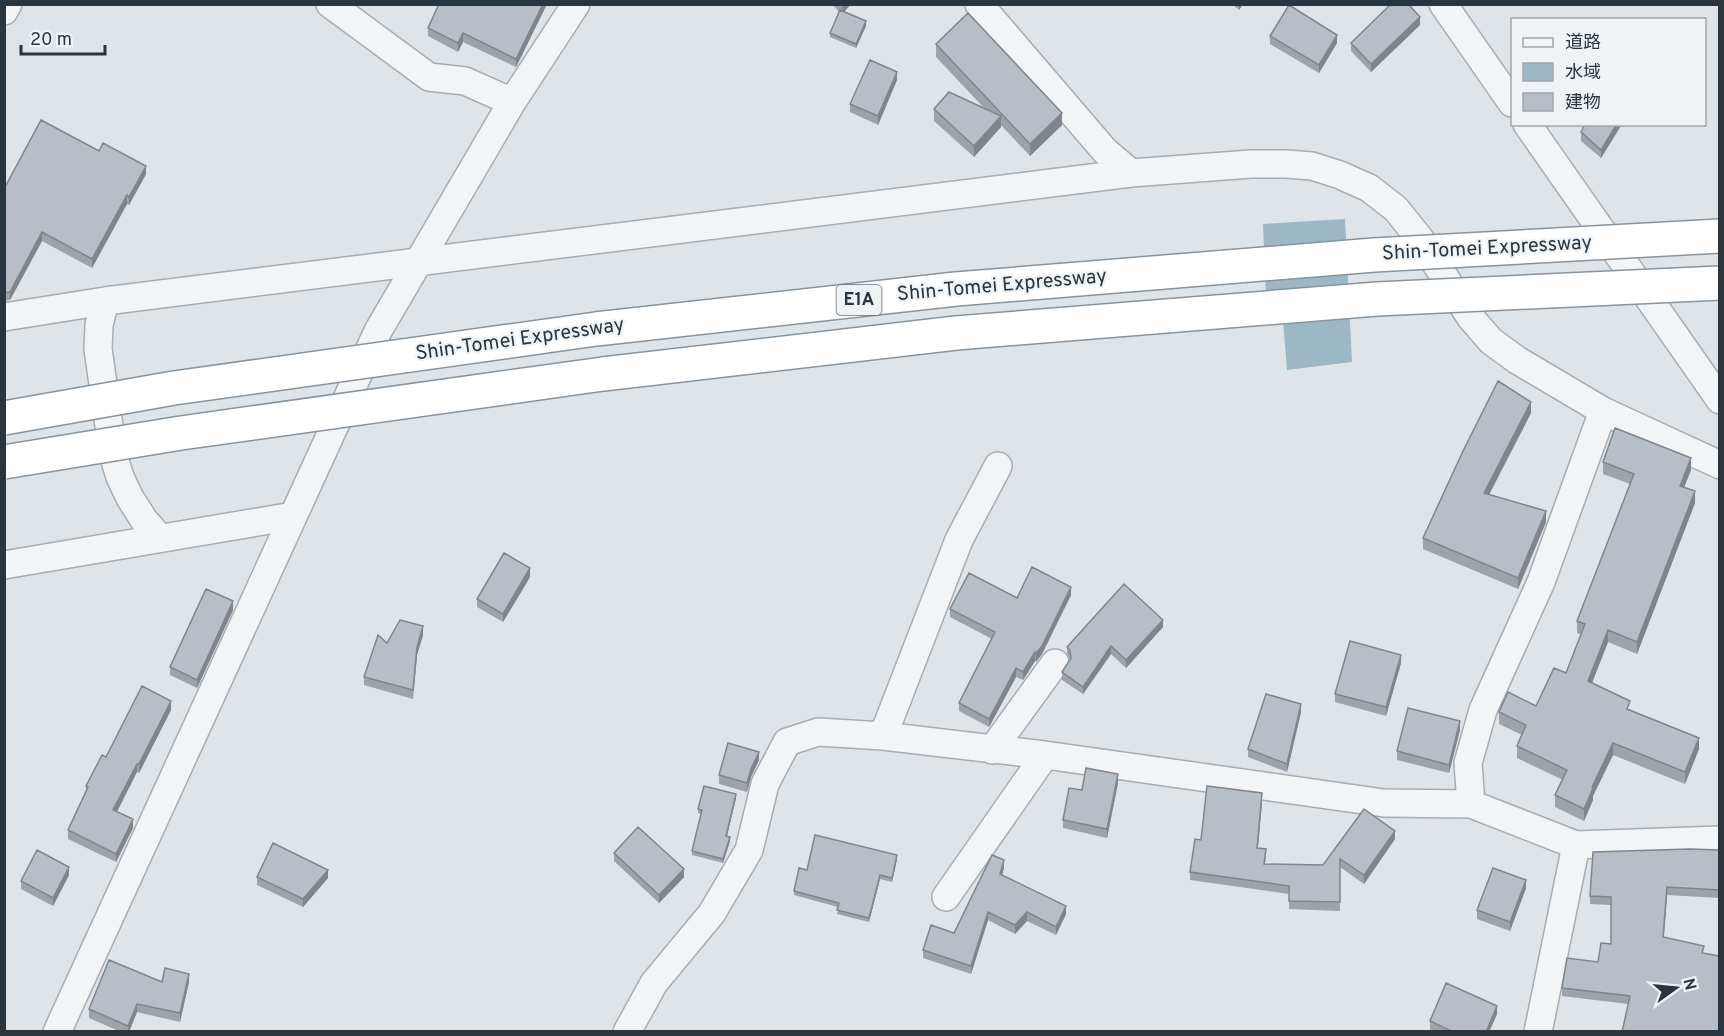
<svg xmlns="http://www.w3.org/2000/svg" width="1724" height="1036" font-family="Overpass,'Noto Sans JP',sans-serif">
<rect width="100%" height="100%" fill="#dfe4e8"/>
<!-- water -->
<path fill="#9cb8c7" d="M1345,219L1352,362L1287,370L1283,321L1267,322L1263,224Z"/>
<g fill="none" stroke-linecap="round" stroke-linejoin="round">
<!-- minor casing -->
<g stroke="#a5acb2" stroke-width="30">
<path id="minor" d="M330,4L429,77L465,81L512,102
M979,4L1105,151L1131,173L1251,164H1286L1312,166L1340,175L1369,188L1396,209L1420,239L1471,318L1491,341L1517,360L1603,411L1720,465
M1443,4L1512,103
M4,11L8,4
M1527,124L1720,400
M105,301L99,325L98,349L113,454L120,477L130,498L144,520L160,538
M4,317L105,301L1131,173
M4,565L293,516
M883,736L959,540L998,466
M992,750L1055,663
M1576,845L1720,840
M946,897L1045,755
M57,1032L378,331L512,102L576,4
M627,1032L654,983L712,913L749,850L765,784L787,742L818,732L883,736L1045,755L1384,803L1471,804
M1538,1032L1576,845L1471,804L1468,763L1483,710L1541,582L1603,411"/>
</g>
<!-- minor -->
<use href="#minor" stroke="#f2f4f6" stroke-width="27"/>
<!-- highway-bridge casing -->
<g stroke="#87949e" stroke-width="36" stroke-linecap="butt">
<path id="highway-bridge" d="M4,418L174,388L596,329L956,289L1374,255L1720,236
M4,462L181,433L603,374L956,333L1377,299L1720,283"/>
</g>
<!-- highway-bridge -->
<use href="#highway-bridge" stroke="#fff" stroke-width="33"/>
</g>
<!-- wall -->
<path fill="#9da3a9" d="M439,4H547L516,67L463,42L458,52L428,36V28Z
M832,4H851L844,12L866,26L856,48L830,37V33L839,12Z
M1232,4H1243L1239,10Z
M1420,25L1371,72L1351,51V43Z
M1270,36L1337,43L1319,73L1270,44Z
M936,44L1062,125L1030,156L1001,125V127L974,157L934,121V109H985L936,57Z
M897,80L878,125L850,112V104Z
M1585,124H1622L1601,158L1581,141V132Z
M99,151L146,174L129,205L127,204L92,268L42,241L10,300L4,301V189Z
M1531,413L1489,495L1546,522L1518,589L1423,549V538Z
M1603,462L1691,470L1684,487L1695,503L1637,654L1608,642L1592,683L1630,710L1699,749L1685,784L1613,755L1593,796V800L1584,821L1555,807V795L1563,780L1517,758V746L1522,735L1499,724V712L1536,706L1566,673L1581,635L1577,633V621L1630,484L1603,474Z
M530,577L503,622L477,607V599Z
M1071,595L1042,654L1036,662L1035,661L1023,680L1016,677L989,727L959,711V703L992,639L950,617V609L1017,598Z
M233,610L197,688L170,675V667Z
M1163,627L1126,668L1111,654L1083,694L1062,680V672L1070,659L1067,654V647Z
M423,635L417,655L413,699L364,685V677L387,643Z
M1401,663L1386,716L1335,702V694Z
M171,710L139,773L137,772L117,812L133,828L116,862L68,839V830L86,793V786L106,757Z
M1301,712L1287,772L1248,757V749Z
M1460,730L1449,773L1397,760V751Z
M759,760L751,777L747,792L719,784V775Z
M1118,783L1107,838L1063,828V820L1082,790Z
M736,798L727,836L730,841L723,863L692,855V851L701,814L698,813V809Z
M1262,802L1258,848L1266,858L1265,864L1323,865L1395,839L1364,884L1340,867V911L1289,909V894L1190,880V872L1201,840Z
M1719,850V898L1667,895L1664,937L1628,1004L1562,996V988L1598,962L1611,944V905L1590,904V896Z
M614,853L684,877L659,903L614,861Z
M897,859L892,882L880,879L869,922L837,914L838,907L794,895V891L807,870Z
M1004,868L1002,875L1066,914L1056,935L1027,921L1015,934L988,920L971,974L923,958V950L954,933Z
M69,875L53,906L21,889V881Z
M257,877L328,878L303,907L257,885Z
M1526,888L1510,931L1477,919V910Z
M162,982H189L180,1022L137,1012L129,1032H121L89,1018V1009Z
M1497,1014L1489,1032H1435L1430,1029V1021Z"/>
<!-- shaded-wall -->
<path fill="#80858a" d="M543,4H547L516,67V59Z
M843,4H851L842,14V6Z
M1239,4H1243L1239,10Z
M1420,17V25L1371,72V64Z
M866,21V26L856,48V44Z
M463,33V42L458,52V43Z
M1337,35V43L1319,73V65Z
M897,72V80L878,125V116Z
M1062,113V125L1030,156V144Z
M1001,116V127L974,157V146Z
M1617,124H1622L1601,158V150Z
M146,166V174L129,205V197Z
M127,195V204L92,268V259Z
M42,232V241L10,300V292Z
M1531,402V413L1484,504V493Z
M1691,458V470L1680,498V486Z
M1695,491V503L1637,654V642Z
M1546,511V522L1518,589V578Z
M530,568V577L503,622V614Z
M1071,587V595L1042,654L1036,662V653Z
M233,601V610L197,688V680Z
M1163,620V627L1126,668V660Z
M423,626V635L417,655L413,699L417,647Z
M1608,630V642L1588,693V681Z
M1111,646V654L1083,694V687Z
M1035,652V661L1023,680V672Z
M1401,655V663L1386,716V707Z
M1016,668V677L989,727V719Z
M171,701V710L139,773V764Z
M1301,704V712L1287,772V764Z
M1460,721V730L1449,773V765Z
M1699,738V749L1685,784V772Z
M1613,743V755L1593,796V800L1584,821V809L1592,787Z
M759,752V760L751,777L747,792V783L751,769Z
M137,764V772L113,819V810Z
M1118,774V783L1107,838V829Z
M1262,793V802L1257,856V848Z
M736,794V798L726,840V836Z
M133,819V828L116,862V854Z
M1395,831V839L1364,884V875Z
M730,837V841L723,863V859Z
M897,855V859L892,882V878Z
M1004,860V868L1000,882V874Z
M69,867V875L53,906V898Z
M684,869V877L659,903V895Z
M328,870V878L303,907V899Z
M880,875V879L869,922V918Z
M1526,880V888L1510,931V922Z
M1667,887V895L1663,945V937Z
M1066,906V914L1056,935V927Z
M988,912V920L971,974V966Z
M1027,912V921L1015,934V925Z
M189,974V982L180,1022V1013Z
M137,1004V1012L129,1032H128V1026Z
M1497,1006V1014L1489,1032H1486Z"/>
<!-- building -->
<path fill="#b7bec5" stroke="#80858a" stroke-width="1.5" d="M439,4H543L516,59L463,33L458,43L428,28Z
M1391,4H1408L1420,17L1371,64L1351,43Z
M1289,5L1337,35L1319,65L1270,36Z
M840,10L866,21L856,44L830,33Z
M968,13L1062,113L1030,144L936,44Z
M870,60L897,72L878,116L850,104Z
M949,92L1001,116L974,146L934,109Z
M41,120L99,151L103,143L146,166L129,197L127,195L92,259L42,232L10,292L4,293V189Z
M1585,124H1617L1601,150L1581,132Z
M1498,381L1531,402L1484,493L1546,511L1518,578L1423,538L1463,451Z
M1615,428L1691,458L1680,486L1695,491L1637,642L1608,630L1588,681L1630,701L1627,709L1699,738L1685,772L1613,743L1592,787L1593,788L1584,809L1555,795L1567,770L1517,746L1526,725L1499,712L1508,692L1536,706L1554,668L1566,673L1585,624L1577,621L1634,474L1603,462Z
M504,553L530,568L503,614L477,599Z
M1032,567L1071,587L1042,646L1036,653L1035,652L1023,672L1016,668L989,719L959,703L995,632L950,609L969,573L1017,598Z
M1124,584L1163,620L1126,660L1111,646L1083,687L1062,672L1071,658L1070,650L1067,647Z
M206,589L233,601L197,680L170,667Z
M400,620L423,626L417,647L413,690L364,677L378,635L387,643Z
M1350,641L1401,655L1386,707L1335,694Z
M142,686L171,701L139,764H137L113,810L133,819L116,854L68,830L88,787L86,786L102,755L106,757Z
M1266,694L1301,704L1287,764L1248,749Z
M1408,708L1460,721L1449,765L1397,751Z
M728,743L759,752L751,769L747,783L719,775Z
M1086,768L1118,774L1107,829L1063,820L1069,788L1082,790Z
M704,786L736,794L726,836L730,837L723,859L692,851L702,810L698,809Z
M1207,786L1262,793L1257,848L1266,849L1264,864L1323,865L1364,809L1395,831L1364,875L1340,859V902L1289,901V886L1190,872L1195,839L1201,840Z
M638,827L684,869L659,895L614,853Z
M815,835L897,855L892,878L880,875L869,918L837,910L839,903L794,891L799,868L807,870Z
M273,843L328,870L303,899L257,877Z
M1690,849L1719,850V890L1667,887L1663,937L1704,946L1702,953L1719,956V1032H1622L1630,996L1562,988L1567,958L1598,962L1601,943L1611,944V897L1590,896L1593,852Z
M37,850L69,867L53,898L21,881Z
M992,855L1004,860L1000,874L1066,906L1056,927L1027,912L1015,925L988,912L971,966L923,950L931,925L954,933Z
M1493,868L1526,880L1510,922L1477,910Z
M109,960L162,982L165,968L189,974L180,1013L137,1004L128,1026L89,1009Z
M1446,983L1497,1006L1486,1032H1453L1430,1021Z"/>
<g text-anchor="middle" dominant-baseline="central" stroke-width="4.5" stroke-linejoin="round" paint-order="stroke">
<!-- shield labels -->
<rect fill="#eff3f6" stroke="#646e76" stroke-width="1.5" x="836.5" y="285" width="45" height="30" rx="4.5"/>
<g font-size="18" font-weight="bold" fill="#29353f">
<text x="859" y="300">E1A</text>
</g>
<!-- street labels -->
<g font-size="20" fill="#29353f" stroke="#eff3f6">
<text transform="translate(1487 249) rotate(-3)">Shin-Tomei Expressway</text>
<text transform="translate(1002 286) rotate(-5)">Shin-Tomei Expressway</text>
<text transform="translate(520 340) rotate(-8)">Shin-Tomei Expressway</text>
</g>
</g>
<!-- border -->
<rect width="1724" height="1036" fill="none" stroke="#29353f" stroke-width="12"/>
<!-- legend -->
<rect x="1511" y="18" width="195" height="108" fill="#eff3f6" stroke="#a0a7ad" stroke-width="1.5"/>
<rect x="1523" y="38" width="30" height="9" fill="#f2f4f6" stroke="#a0a7ad" stroke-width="1.5"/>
<text x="1565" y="48" font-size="18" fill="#29353f">道路</text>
<rect x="1523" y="63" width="30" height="18" fill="#9cb8c7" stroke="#a0a7ad" stroke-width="1.5"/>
<text x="1565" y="78" font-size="18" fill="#29353f">水域</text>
<rect x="1523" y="93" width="30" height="18" fill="#b7bec5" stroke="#a0a7ad" stroke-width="1.5"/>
<text x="1565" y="108" font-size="18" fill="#29353f">建物</text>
<!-- north arrow -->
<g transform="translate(1676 988) rotate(75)" stroke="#eff3f6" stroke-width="4.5" paint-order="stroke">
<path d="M0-4.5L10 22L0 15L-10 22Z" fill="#29353f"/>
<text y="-9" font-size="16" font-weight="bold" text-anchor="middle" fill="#29353f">N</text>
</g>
<!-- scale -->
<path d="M21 45v9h84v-9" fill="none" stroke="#29353f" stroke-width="3"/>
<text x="30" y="45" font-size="18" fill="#29353f" stroke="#eff3f6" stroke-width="4.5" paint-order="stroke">20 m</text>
</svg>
